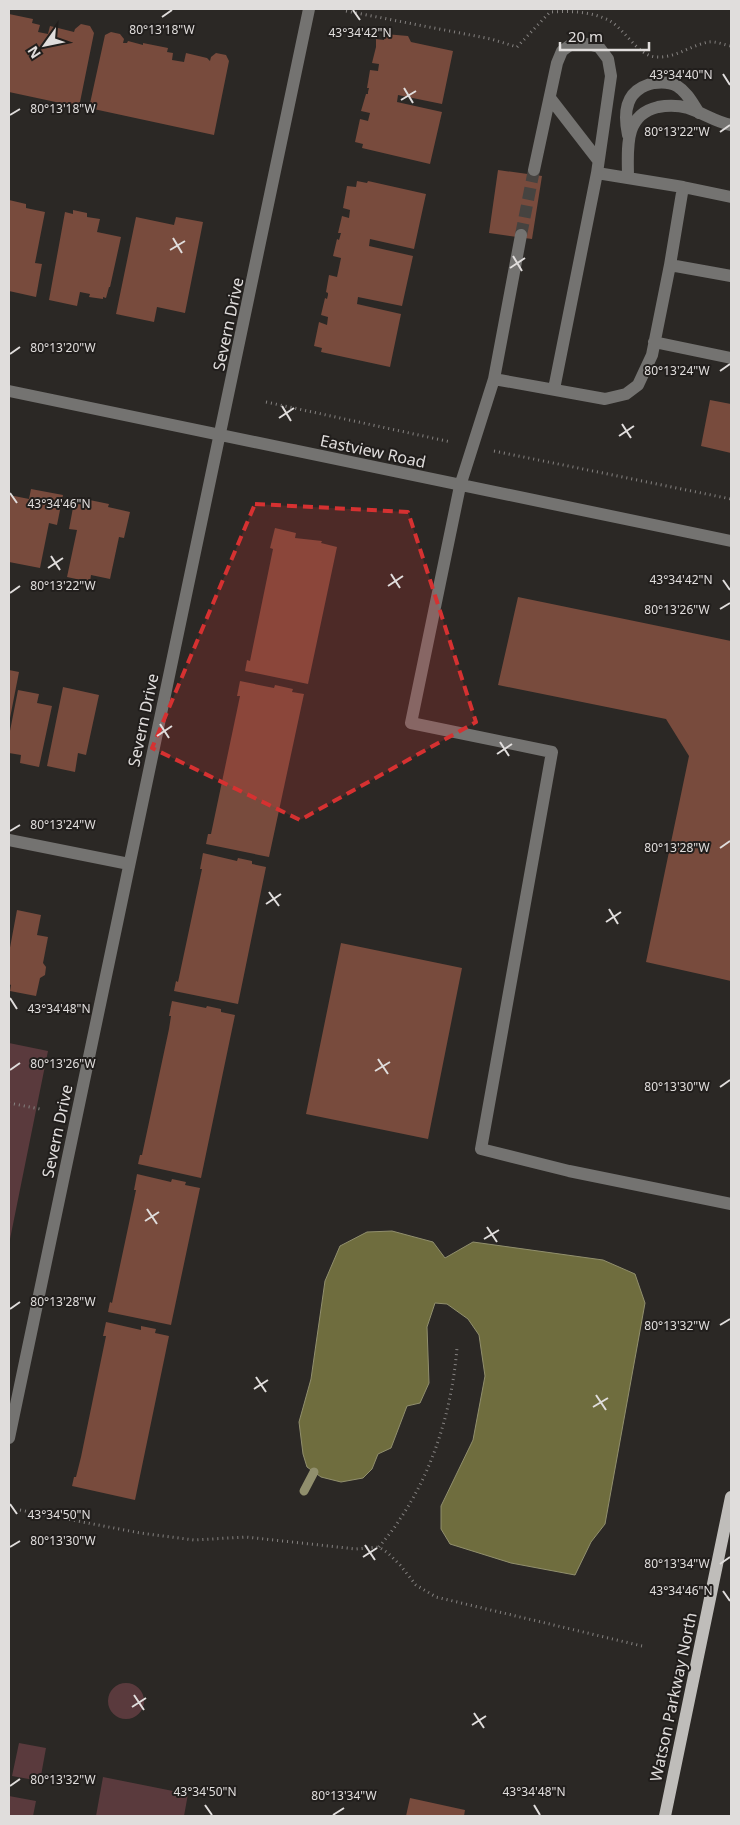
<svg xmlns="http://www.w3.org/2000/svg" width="740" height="1825" font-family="'Noto Sans',sans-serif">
<rect width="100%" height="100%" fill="#2b2825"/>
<!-- green -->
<path fill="#5a3a3d" d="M9,1043L48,1051L9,1244Z
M108 1701a18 18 0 1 1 36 0a18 18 0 1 1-36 0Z
M19,1743L46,1748L40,1781L12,1776Z
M103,1777L188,1794L184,1816H96Z
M9,1796L36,1801L33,1816H9Z"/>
<!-- water -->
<path fill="#6f6d3e" stroke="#918f6d" d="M392,1231L433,1242L445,1258L473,1242L603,1260L635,1274L645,1303L605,1524L591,1542L575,1575L511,1563L450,1544L441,1529V1506L473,1440L485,1376L479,1335L468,1319L447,1304L435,1303L427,1327L429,1383L420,1403L407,1406L391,1448L378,1454L372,1469L363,1478L341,1482L321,1477L307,1467L303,1454L299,1422L311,1379L325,1281L340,1246L367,1232Z"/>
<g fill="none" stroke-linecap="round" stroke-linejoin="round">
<!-- stream -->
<path stroke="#918f6d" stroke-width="9" d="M304,1491L314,1472"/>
</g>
<!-- building -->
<path fill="#784b3d" d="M9,14L33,19L32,23L40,25L38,32L48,34L50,26L74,32L75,29L81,24L90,26L94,33L79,107L9,92Z
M111,32L120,34L124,39L123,43H127L128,41L143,45V43L168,48L167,52L173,53L172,60L184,62L186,53L207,58L210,61L211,57L216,53L226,55L229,61L214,135L89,108L105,35Z
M385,34L408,36L411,42L453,51L442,104L398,95L397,102L442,112L430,164L362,148L363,144L355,142L360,119L368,121L370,113L361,111L366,94H368V92L369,88H367L370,70L378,71L379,64L372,63L376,47V39L384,40Z
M498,170L542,176L532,239L489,233Z
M357,181L367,183L368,181L426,194L414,249L370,239L369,246L413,256L402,306L358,297L357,304L401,314L390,367L321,352L322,348L314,346L319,322L327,325L328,317L321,315L325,298L327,299L328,295V293L326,292L329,275L337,277L341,258L333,256L337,239L339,240L341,233H338L342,216L349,218L350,210L343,208L347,186L356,187Z
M9,200L26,204V208L45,212L35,263L42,264L36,297L9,291Z
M73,210L87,213V217L100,219L97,232L121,237L110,287H109L106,298L103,297V299L89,297L90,294L80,292L77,306L49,300L65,212L73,214Z
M136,217L174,225L176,217L203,222L185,313L157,307L154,322L116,314Z
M710,400L731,404V453L701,446Z
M31,489L63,495L57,525L49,523L40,568L9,562V495L29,499Z
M75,497L109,504L108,507L130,512L124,538L119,537L110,579L91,575L90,582L67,577L77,530L69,529Z
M275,528L296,533L295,538L322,541L321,543L337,547L308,684L245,671L247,660L250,661L273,549L270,548Z
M518,597L731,641V981L646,962L689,756L666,719L498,685Z
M9,670L19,672L10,718H9Z
M240,681L274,688L275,685L293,689L292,692L304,694L269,857L206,844L208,834H211L240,696H237Z
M63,687L99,695L86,755L78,753L75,772L47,766Z
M18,690L39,694L37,703L52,706L39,767L20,763L21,755L9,753V736Z
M203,853L237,861L238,858L252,861V864L266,867L238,1004L174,991L176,981L178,982L188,935L202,869H200Z
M17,910L41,915L37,935L48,937L43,963L46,967L45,975L40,978L36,996L10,991L11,985L9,984V953Z
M341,943L462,968L428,1139L306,1114Z
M172,1001L206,1008L207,1006L221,1009V1012L235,1015L201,1178L138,1164L140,1155H142L169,1029L171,1016H169Z
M137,1174L171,1182L172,1179L186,1182L185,1185L200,1188L171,1325L108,1312L110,1302L112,1303L128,1228L136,1190H134Z
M106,1322L141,1330V1326L156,1329L155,1333L169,1336L135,1500L72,1486L74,1477H76L81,1457L106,1336H103Z
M410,1798L465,1810L464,1816H406Z"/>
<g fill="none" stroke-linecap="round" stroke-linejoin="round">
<!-- minor-tunnel -->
<path stroke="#464340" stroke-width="12" stroke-dasharray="12 6" stroke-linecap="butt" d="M521,235L534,170"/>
<!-- path -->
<path stroke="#858280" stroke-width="3" stroke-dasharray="1 4" stroke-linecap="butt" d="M346,11L491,39L517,47L550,12C569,11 588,11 606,19C624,26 637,57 657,57C676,58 691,45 709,42C715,41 725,45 731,46
M266,402L451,442
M494,451L731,499
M9,1103L40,1109
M20,1510L140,1533L194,1540L246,1537L356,1549L379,1547L388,1553L400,1565L416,1585L436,1597L642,1646
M379,1547C386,1538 394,1529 400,1519C434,1469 452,1408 457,1348"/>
<!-- minor -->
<path stroke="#747371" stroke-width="12" d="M550,98L598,160
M628,135C623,111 626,89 654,83C662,82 670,82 677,86C687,92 693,104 699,113
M534,170L557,63L562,51L573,43L588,44L599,47L608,59L611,76L597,173L683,187L670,265L731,276
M628,178C628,150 623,115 658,107C669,105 677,105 688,108C703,113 716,122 731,125
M683,187L731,197
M521,235L494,379L460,486L411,723L552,752L481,1149L569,1171L731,1204
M654,342L731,358
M494,379L605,399L626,394L638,385L652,355L670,265
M554,389L597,173
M9,391L731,541
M9,840L129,864
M9,1438L309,9"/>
<!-- major -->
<path stroke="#bfbdba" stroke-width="12" d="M665,1816L731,1497"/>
</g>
<!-- marked area -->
<path fill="#d63131" fill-opacity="0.2" stroke="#d63131" stroke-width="4" stroke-dasharray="10 6" stroke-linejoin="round" d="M255,504L408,512L476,722L300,820L152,748Z"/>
<!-- ticks -->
<path fill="none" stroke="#e0dddc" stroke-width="2" d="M353,10L360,20M162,17L172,10M723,74L730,85M404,88L413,103M401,100L416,91M10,115L20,109M720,132L730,125M173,238L182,253M170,250L185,241M513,256L522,271M510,268L525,258M10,354L20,347M720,371L730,364M282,406L291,421M279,418L294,408M622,424L631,438M619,436L634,426M10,493L17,503M51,556L60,570M48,568L63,558M391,574L400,588M723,580L730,590M388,586L403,576M10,593L20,586M720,609L730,603M160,724L169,738M157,736L172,726M500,742L509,756M497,754L512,744M10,831L20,825M720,848L730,841M269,892L279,906M266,904L281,894M609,909L618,924M606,922L621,912M10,998L17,1009M378,1059L388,1074M10,1070L20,1063M375,1071L390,1062M720,1087L730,1080M147,1209L157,1224M145,1221L159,1212M487,1227L497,1242M484,1239L499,1230M10,1309L20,1302M720,1325L730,1319M256,1377L266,1392M254,1389L268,1380M596,1395L606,1410M593,1407L608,1398M10,1504L17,1514M365,1545L375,1560M10,1547L20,1541M363,1557L377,1548M720,1564L730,1557M723,1591L730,1601M134,1695L144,1710M132,1707L146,1698M474,1713L484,1728M472,1725L486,1716M10,1786L20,1779M205,1805L212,1815M534,1805L540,1815M333,1815L344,1808"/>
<g text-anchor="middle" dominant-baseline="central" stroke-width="4" stroke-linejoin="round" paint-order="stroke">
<!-- street labels -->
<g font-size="16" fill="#e0dddc" stroke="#211e1c">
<text transform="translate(228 324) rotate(-78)">Severn Drive</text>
<text transform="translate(373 451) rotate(12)">Eastview Road</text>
<text transform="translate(143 720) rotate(-78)">Severn Drive</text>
<text transform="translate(57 1131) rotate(-78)">Severn Drive</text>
<text transform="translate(673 1697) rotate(-78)">Watson Parkway North</text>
</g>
</g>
<g font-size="12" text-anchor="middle" fill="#e0dddc" stroke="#211e1c" stroke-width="4" stroke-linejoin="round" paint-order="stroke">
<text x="162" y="34">80°13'18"W</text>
<text x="360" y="37">43°34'42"N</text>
<text x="681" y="79">43°34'40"N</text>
<text x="63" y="113">80°13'18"W</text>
<text x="677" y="136">80°13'22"W</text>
<text x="63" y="352">80°13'20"W</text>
<text x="677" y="375">80°13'24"W</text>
<text x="59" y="508">43°34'46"N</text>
<text x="681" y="584">43°34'42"N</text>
<text x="63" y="590">80°13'22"W</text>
<text x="677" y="614">80°13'26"W</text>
<text x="63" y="829">80°13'24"W</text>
<text x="677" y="852">80°13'28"W</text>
<text x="59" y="1013">43°34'48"N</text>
<text x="63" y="1068">80°13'26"W</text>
<text x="677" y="1091">80°13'30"W</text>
<text x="63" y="1306">80°13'28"W</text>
<text x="677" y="1330">80°13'32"W</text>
<text x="59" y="1519">43°34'50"N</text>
<text x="63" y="1545">80°13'30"W</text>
<text x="677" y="1568">80°13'34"W</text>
<text x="681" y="1595">43°34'46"N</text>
<text x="63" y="1784">80°13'32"W</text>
<text x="205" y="1796">43°34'50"N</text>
<text x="534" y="1796">43°34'48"N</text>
<text x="344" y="1800">80°13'34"W</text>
</g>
<!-- border -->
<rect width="740" height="1825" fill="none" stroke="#e0dddc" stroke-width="20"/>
<!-- north arrow -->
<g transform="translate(45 45) rotate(237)" stroke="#211e1c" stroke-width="4" paint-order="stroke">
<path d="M0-4L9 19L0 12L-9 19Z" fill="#e0dddc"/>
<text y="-8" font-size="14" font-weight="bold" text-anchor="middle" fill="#e0dddc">N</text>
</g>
<!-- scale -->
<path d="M560 42v8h89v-8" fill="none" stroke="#e0dddc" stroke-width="2.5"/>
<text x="568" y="42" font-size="15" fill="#e0dddc" stroke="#211e1c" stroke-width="4" paint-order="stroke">20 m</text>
</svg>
